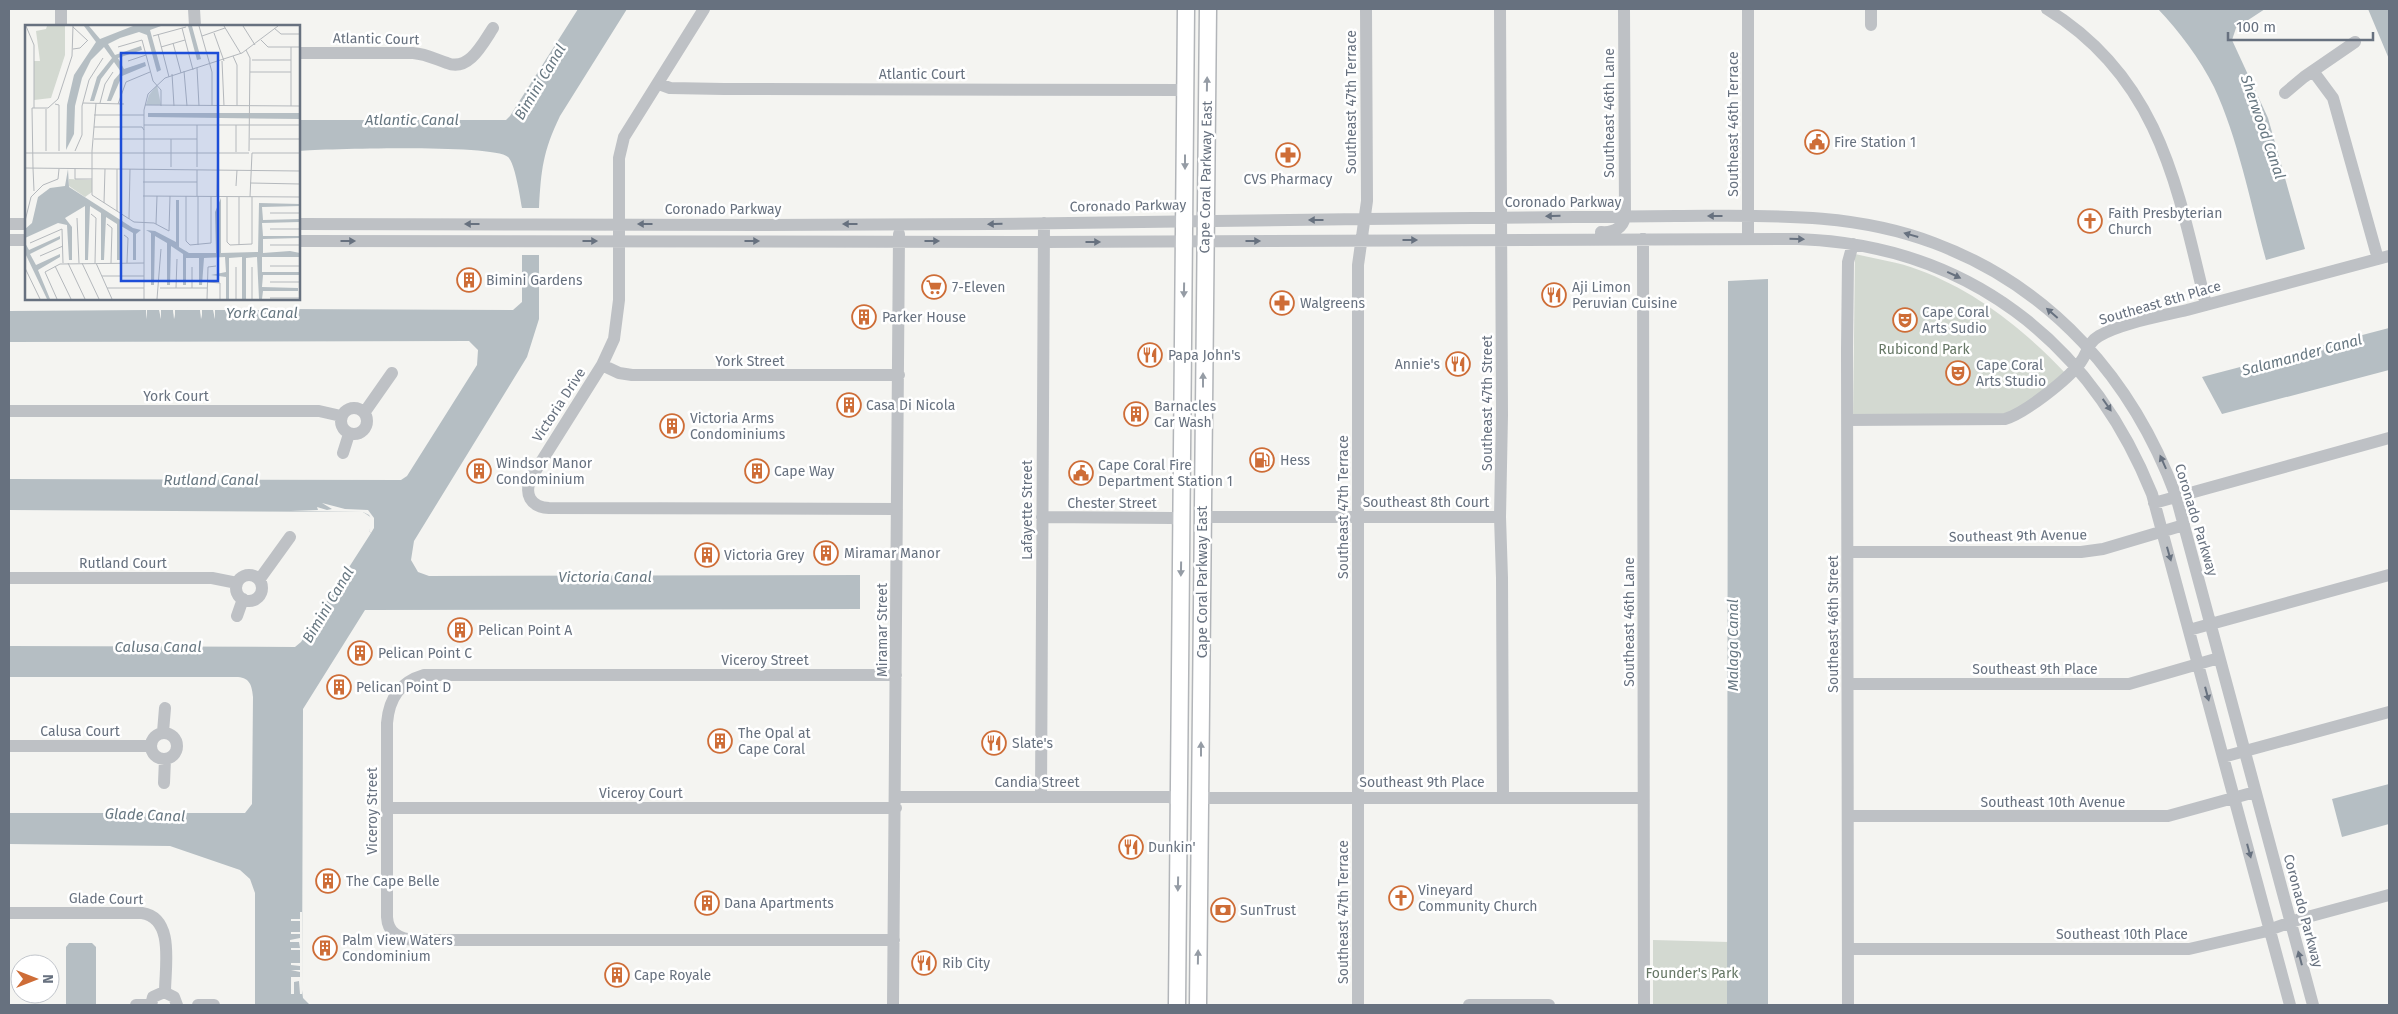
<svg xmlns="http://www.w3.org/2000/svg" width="2398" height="1014" font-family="'Fira Sans',sans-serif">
<rect width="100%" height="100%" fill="#f4f4f1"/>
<!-- green -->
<path fill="#d3d9d1" d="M1855,254C1876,259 1899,262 1919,270C1976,291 2026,331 2067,375L2015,416L1853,420Z
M1653,940L1729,942L1730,1005H1653Z"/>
<!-- water -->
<path fill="#b5bec3" d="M578,9H627L560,116C543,151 541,170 539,208H522C520,197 515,163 508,157C493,144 327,149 299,151V120H506L510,116Z
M2158,9H2265L2236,28L2232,40L2268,118L2305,249L2266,260C2251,205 2238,138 2214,87C2200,59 2179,31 2158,9Z
M2368,9H2389V59Z
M522,255H539V319L527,357L414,541L411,560L418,572L429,576L860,575V609L365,610L303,709L302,990L303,998L310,1005H255V893L250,879L240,870L170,846L9,844V813H245L252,804L253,697C252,686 250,678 238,677H9V646L295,647L301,642L371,533L369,531L372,525V518L363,512L9,510V479L401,480L407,476L477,365L478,350L469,341L9,342V311L146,310L147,319V310H160L161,319V310H173L174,319L175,310H200L201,319L202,310H214L215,319V310H227L228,319V310H252L253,319L254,310H266L267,319V310L279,309V318L280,309L513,310L522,302Z
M1768,279V1005H1727L1728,281Z
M2389,328V370L2222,414L2202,377Z
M2389,784V824L2342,837L2332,799Z
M69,943H92L96,947V1005H66V947Z"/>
<!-- pier -->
<path fill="#f4f4f1" d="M293,307V309L280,310V318L279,309L267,310V319L265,310H254V319L252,310H228V319L227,310H215V319L213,310H202V319L200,310H175V319L173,310H161V319L159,310H147V319L146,310H134V308Z
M322,503L345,509L368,510L374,518V528L371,533L369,531L372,520L369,515L363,512L291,511L318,510L317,507L327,510L332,509Z
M300,912H302V994H300L299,981L294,982V994H291V977H300V972L291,970H300V966L291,965V963H300V950H291V948H300L299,942H290V940L300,938V934H291V932H300V921H291V919H300Z"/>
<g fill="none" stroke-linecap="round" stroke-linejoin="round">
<!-- major casing -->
<g stroke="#b2b5b9" stroke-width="19">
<path id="major" d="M1177,1005L1186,9
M1198,1005L1208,9"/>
</g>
<!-- minor -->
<path stroke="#bec1c5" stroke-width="12" d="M61,9V26
M194,9L195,26
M704,9L624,137L619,158V300L614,339L602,365L531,478C524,494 530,507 549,508L897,509
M1500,9L1502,415L1500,517L1502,578L1503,797
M1871,9V25
M2047,9C2159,78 2177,185 2206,305
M299,53H413C426,54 435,59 447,63C469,72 483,43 493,28
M2313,71L2333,98L2378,259
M659,84L670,88L724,89L1186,90
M2285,93L2304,77L2355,42
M9,224H26
M299,224C530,224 761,226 992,224C1116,223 1240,220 1364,219C1468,218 1572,217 1676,216C1763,216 1851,211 1934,243C2052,287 2133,380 2176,496L2313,1005
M1601,232C1613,233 1623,229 1625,216L1624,9
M1643,239L1644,1005
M1748,239V9
M9,240H26
M299,241L1044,242L1798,239C1966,245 2090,340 2152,494L2290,1005
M602,365L619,373L632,375H899
M341 421a13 13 0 1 1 26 0a13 13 0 1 1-26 0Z
M9,411H319L341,416
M364,413L392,373
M1847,420L2005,419C2025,413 2067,380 2080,363C2088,353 2087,343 2099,336C2121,323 2162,316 2187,310C2254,292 2322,274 2389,256
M343,453L349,434
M2154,503L2389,438
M1042,517L1172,518L1182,520
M1202,517H1500
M1848,552H2081L2103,549L2184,525
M236 588a13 13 0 1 1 26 0a13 13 0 1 1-26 0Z
M9,578H212L237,583
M259,580L290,537
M237,616L243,599
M2189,630L2389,575
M1848,684H2129L2219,658
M163,732L165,708
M151 746a13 13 0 1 1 26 0a13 13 0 1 1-26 0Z
M9,746H150
M2223,757L2389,712
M164,783L165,759
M896,797H1169L1179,800
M1041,797L1044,223
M1200,798H1643
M387,808H896
M1848,816H2168L2255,792
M9,913H142C175,918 165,967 165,992
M894,940H414C399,939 388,933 387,917V723C389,698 400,682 424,675H896
M1848,949H2189L2263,932L2300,919L2389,895
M136,1005H151
M151,1005L153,997L164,992L174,997L177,1005
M198,1005H214
M893,1005L899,234
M1358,1005V265L1367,201L1366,9
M1469,1005H1549
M1848,1005L1847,349L1848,262L1853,244"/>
<!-- major -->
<use href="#major" stroke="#fff" stroke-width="16"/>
</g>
<!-- one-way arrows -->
<defs><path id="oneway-solid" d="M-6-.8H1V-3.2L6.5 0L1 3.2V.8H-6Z" transform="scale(1.25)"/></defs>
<g fill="#959ca5">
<use href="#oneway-solid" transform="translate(1207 84) rotate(-89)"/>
<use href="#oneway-solid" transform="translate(1185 162) rotate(90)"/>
<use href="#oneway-solid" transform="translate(1184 290) rotate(91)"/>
<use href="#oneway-solid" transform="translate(1203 380) rotate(-90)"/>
<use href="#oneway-solid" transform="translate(1181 569) rotate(91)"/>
<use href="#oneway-solid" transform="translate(1201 749) rotate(-90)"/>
<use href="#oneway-solid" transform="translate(1178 884) rotate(91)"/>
<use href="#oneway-solid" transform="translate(1198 957) rotate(-89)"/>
</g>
<g fill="#67717f">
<use href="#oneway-solid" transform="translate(1553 216) rotate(179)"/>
<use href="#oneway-solid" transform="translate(1715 216) rotate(180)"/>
<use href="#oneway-solid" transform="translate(1316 220) rotate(180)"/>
<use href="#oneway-solid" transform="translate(472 224) rotate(180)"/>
<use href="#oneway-solid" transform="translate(645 224) rotate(180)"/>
<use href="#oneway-solid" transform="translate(850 224) rotate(-180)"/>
<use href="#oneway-solid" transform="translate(995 224) rotate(179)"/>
<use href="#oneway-solid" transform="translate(1911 235) rotate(-164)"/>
<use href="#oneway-solid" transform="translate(1797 239) rotate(1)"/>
<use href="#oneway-solid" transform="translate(1410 240)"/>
<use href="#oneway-solid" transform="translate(348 241)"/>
<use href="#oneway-solid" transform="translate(590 241)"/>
<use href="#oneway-solid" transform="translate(752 241)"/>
<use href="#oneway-solid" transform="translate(932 241)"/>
<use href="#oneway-solid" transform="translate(1253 241)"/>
<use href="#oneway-solid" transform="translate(1093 242)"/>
<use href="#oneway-solid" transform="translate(1954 275) rotate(25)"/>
<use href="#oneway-solid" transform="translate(2052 313) rotate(-139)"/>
<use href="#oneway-solid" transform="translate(2107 405) rotate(55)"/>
<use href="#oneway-solid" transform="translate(2163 462) rotate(-114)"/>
<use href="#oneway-solid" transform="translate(2169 554) rotate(74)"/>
<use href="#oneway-solid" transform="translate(2207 694) rotate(75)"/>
<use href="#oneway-solid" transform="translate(2249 851) rotate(75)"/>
<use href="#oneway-solid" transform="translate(2300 958) rotate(-105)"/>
</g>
<!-- icons -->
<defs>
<g id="civic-ring" transform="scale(1.25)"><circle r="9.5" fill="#fff" stroke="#ce6d37" stroke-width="1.5"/><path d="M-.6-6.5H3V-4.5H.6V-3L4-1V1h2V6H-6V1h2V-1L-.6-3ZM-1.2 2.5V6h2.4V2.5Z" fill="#ce6d37"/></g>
<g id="pharmacy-ring" transform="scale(1.25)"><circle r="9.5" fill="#fff" stroke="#ce6d37" stroke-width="1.5"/><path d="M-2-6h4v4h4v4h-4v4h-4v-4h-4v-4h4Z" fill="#ce6d37"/></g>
<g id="church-ring" transform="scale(1.25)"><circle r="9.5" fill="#fff" stroke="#ce6d37" stroke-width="1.5"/><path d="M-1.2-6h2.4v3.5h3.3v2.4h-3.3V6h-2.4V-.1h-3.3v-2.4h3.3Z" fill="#ce6d37"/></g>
<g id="building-ring" transform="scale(1.25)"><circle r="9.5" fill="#fff" stroke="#ce6d37" stroke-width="1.5"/><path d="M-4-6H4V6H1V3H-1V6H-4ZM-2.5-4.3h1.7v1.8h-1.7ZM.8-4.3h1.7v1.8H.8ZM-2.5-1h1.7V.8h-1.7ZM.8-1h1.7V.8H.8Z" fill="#ce6d37"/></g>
<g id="supermarket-ring" transform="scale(1.25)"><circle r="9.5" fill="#fff" stroke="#ce6d37" stroke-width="1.5"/><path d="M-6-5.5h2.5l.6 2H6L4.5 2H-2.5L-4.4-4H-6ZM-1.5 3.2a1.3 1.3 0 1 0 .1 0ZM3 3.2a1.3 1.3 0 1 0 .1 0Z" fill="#ce6d37"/></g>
<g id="restaurant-ring" transform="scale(1.25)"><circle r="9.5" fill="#fff" stroke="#ce6d37" stroke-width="1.5"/><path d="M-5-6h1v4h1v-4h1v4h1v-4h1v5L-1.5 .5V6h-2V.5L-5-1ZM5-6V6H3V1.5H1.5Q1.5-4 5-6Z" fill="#ce6d37"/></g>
<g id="theatre-ring" transform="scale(1.25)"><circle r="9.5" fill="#fff" stroke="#ce6d37" stroke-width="1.5"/><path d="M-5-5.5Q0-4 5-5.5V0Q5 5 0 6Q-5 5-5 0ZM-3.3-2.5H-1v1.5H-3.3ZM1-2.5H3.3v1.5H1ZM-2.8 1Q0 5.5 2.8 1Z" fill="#ce6d37"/></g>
<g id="fuel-ring" transform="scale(1.25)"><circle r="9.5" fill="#fff" stroke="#ce6d37" stroke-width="1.5"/><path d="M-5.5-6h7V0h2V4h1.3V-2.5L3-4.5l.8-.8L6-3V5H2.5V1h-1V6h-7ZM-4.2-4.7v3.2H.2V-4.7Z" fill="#ce6d37"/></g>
<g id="bank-ring" transform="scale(1.25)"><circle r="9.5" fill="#fff" stroke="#ce6d37" stroke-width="1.5"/><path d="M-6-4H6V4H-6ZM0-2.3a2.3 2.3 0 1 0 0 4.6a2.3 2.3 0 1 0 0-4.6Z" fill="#ce6d37"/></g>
</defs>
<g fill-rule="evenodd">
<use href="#civic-ring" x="1817" y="142"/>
<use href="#pharmacy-ring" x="1288" y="155"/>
<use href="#church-ring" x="2090" y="221"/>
<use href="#building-ring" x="469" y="280"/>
<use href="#supermarket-ring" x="934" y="287"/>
<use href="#restaurant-ring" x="1554" y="295"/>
<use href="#pharmacy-ring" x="1282" y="303"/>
<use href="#building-ring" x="864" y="317"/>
<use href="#theatre-ring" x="1905" y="320"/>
<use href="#restaurant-ring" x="1150" y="355"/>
<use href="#restaurant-ring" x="1458" y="364"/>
<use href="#theatre-ring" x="1958" y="373"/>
<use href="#building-ring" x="849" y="405"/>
<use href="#building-ring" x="1136" y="414"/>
<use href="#building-ring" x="672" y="426"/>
<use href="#fuel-ring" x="1262" y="460"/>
<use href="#building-ring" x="479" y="471"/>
<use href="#building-ring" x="757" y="471"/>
<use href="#civic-ring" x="1081" y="473"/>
<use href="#building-ring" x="826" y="553"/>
<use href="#building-ring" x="707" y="555"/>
<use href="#building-ring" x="460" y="630"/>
<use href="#building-ring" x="360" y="653"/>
<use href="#building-ring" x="339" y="687"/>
<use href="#building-ring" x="720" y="741"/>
<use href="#restaurant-ring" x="994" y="743"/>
<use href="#restaurant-ring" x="1131" y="847"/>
<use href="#building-ring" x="328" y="881"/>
<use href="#church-ring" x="1401" y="898"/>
<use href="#building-ring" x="707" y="903"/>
<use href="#bank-ring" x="1223" y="910"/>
<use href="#building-ring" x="325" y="948"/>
<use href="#restaurant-ring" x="924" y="963"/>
<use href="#building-ring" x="617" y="975"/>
</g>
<g text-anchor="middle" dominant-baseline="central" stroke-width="5" stroke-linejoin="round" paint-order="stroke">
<!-- street labels -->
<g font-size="14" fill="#67717f" stroke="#fff">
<text transform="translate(376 39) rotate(1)">Atlantic Court</text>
<text x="922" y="74">Atlantic Court</text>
<text transform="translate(1351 102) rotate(-90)">Southeast 47th Terrace</text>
<text transform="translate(1609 113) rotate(-90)">Southeast 46th Lane</text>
<text transform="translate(1733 124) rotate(-90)">Southeast 46th Terrace</text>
<text transform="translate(1206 177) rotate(-89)">Cape Coral Parkway East</text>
<text x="1563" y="202">Coronado Parkway</text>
<text transform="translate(1128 206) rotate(-1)">Coronado Parkway</text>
<text x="723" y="209">Coronado Parkway</text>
<text transform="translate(2160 303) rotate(-16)">Southeast 8th Place</text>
<text x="750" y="361">York Street</text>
<text x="176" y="396">York Court</text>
<text transform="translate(1487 403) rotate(-90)">Southeast 47th Street</text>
<text transform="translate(559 405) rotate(-57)">Victoria Drive</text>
<text x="1426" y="502">Southeast 8th Court</text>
<text x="1112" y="503">Chester Street</text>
<text transform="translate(1343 507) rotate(-90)">Southeast 47th Terrace</text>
<text transform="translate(1027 510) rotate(-90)">Lafayette Street</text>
<text transform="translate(2196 520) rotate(73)">Coronado Parkway</text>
<text transform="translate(2018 536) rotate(-1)">Southeast 9th Avenue</text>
<text x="123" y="563">Rutland Court</text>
<text transform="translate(1202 582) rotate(-90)">Cape Coral Parkway East</text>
<text transform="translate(1629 622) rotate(-90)">Southeast 46th Lane</text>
<text transform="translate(1833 624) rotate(-90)">Southeast 46th Street</text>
<text transform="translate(882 630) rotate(-90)">Miramar Street</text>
<text x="765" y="660">Viceroy Street</text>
<text x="2035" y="669">Southeast 9th Place</text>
<text x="80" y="731">Calusa Court</text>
<text x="1037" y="782">Candia Street</text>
<text x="1422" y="782">Southeast 9th Place</text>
<text x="641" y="793">Viceroy Court</text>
<text x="2053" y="802">Southeast 10th Avenue</text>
<text transform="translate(372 811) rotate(-90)">Viceroy Street</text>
<text transform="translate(106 899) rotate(1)">Glade Court</text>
<text transform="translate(2303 911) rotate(75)">Coronado Parkway</text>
<text transform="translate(1343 912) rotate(-90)">Southeast 47th Terrace</text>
<text x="2122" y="934">Southeast 10th Place</text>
</g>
<!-- poi labels -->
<g font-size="14" fill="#67717f" stroke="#fff" text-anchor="start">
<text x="1834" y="142">Fire Station 1</text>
<text x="1288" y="179" text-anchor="middle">CVS Pharmacy</text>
<text x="2108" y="213">Faith Presbyterian<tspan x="2108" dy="16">Church</tspan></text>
<text x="486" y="280">Bimini Gardens</text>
<text x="952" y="287">7-Eleven</text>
<text x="1572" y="287">Aji Limon<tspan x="1572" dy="16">Peruvian Cuisine</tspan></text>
<text x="1300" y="303">Walgreens</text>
<text x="1922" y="312">Cape Coral<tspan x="1922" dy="16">Arts Sudio</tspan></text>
<text x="882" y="317">Parker House</text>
<text x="1168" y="355">Papa John's</text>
<text x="1440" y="364" text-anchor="end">Annie's</text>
<text x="1976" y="365">Cape Coral<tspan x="1976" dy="16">Arts Studio</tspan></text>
<text x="866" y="405">Casa Di Nicola</text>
<text x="1154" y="406">Barnacles<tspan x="1154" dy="16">Car Wash</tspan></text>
<text x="690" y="418">Victoria Arms<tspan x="690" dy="16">Condominiums</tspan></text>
<text x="1280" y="460">Hess</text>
<text x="496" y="463">Windsor Manor<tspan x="496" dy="16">Condominium</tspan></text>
<text x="1098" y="465">Cape Coral Fire<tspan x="1098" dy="16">Department Station 1</tspan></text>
<text x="774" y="471">Cape Way</text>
<text x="844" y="553">Miramar Manor</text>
<text x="724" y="555">Victoria Grey</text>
<text x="478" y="630">Pelican Point A</text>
<text x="378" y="653">Pelican Point C</text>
<text x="356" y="687">Pelican Point D</text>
<text x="738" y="733">The Opal at<tspan x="738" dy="16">Cape Coral</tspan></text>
<text x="1012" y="743">Slate's</text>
<text x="1148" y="847">Dunkin'</text>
<text x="346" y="881">The Cape Belle</text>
<text x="1418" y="890">Vineyard<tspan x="1418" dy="16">Community Church</tspan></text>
<text x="724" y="903">Dana Apartments</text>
<text x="1240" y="910">SunTrust</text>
<text x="342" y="940">Palm View Waters<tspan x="342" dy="16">Condominium</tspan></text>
<text x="942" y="963">Rib City</text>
<text x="634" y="975">Cape Royale</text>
</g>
<!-- park labels -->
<g font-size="14" fill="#667765" stroke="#fff">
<text x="1924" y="349">Rubicond Park</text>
<text x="1692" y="973">Founder's Park</text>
</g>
<!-- water labels -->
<g font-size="15" font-style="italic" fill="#687882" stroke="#fff">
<text transform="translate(540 82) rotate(-59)">Bimini Canal</text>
<text x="412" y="120">Atlantic Canal</text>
<text transform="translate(2263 127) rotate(71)">Sherwood Canal</text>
<text x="262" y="313">York Canal</text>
<text transform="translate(2302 355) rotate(-15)">Salamander Canal</text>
<text x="211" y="480">Rutland Canal</text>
<text x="605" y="577">Victoria Canal</text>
<text transform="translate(328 605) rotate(-59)">Bimini Canal</text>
<text transform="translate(1733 645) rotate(-90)">Malaga Canal</text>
<text x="158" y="647">Calusa Canal</text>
<text transform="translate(145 815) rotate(2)">Glade Canal</text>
</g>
</g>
<!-- overview -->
<g transform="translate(25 25)">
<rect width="275" height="275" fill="#f4f4f1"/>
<path d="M22,1H40V30L26,73L9,75V36H15L11,6L21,4ZM132,60L136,80H121L124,70ZM44,154L67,155V167L60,172L44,161Z" fill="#d3d9d1"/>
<path d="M59,1H64L75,14L108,1H136L125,5L136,45L132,47L122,10L114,7L95,13L83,19L90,30L116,21L117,25L93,33L99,44L120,37L121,41L97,51L86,76H82L89,55L96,47L89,37L76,54L69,76H65L72,52L87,33L79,22L66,35L57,53L50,81L49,109L41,125L42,80L49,50L71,17ZM163,1H167L176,34L172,35ZM123,88H275V94L123,92ZM43,144L44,162L108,203L116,205L111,209V235H108V208L96,201L95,235H92V199L81,192L79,235H76V188L65,181L63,235H60V181L40,193L47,202V235H44L42,200L33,198L0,213V204L7,198L13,172L25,163L40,161ZM196,173V228L233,227L234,178L275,179V181L237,182L238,195L275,194V197L237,198L238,211H275V213L238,214V228L265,226L275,228V232H237V247H275V250H238L237,262L273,263V266H238L237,274H234L232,232L221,233V274H217V232L204,233V274H201V252L186,250L201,247L200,232L179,233L177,260H174V233H161V260H158V229L146,221L145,260H142V218L130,211L129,260H126V208L121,205L130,206L151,217V175H154V222L164,228H191L190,187ZM35,211V214L5,229L11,240L35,229V232L13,245L25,274H22L0,228V218L4,225Z" fill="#b5bec3"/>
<path fill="none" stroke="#b4b8bc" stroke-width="1" d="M1,1L9,20V83M174,1L187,47V81M199,1L216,29M218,1L230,20M48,2L62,15M157,3L168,45M249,3L256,9H275M189,8L199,36M133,9L144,52M128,11L161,2M177,11L200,3M236,15L243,22H275M148,18L156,48M93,22L117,15L128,56L136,65V81M136,22L160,15M266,22V81M48,24L55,23L63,15M221,25L225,33L224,126M208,31L212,40V81M227,35H266M103,36L121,30M197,36L199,81M172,43L174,81M159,46L162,81M225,47H266M147,49L149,81M58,78L99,79M75,78L80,59L88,47M30,79L34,80V126M93,79L101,57L125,47M120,80L275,81M21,84V126M69,90H119M119,100H275M69,102H117L119,105M69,114H172M225,114H275M50,126L57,110V81L64,55L78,33M67,126V170L109,197L129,198L144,206L145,171M67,126L71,78M211,127V100M0,128H224M227,128H275M146,142V114M172,142V100M0,143L275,146M8,143L9,166M8,143L7,83H23L33,74L47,31L48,1M50,143V154H67M118,157H172M225,158L275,159M211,161L212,145M118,171L275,172M161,171V216L165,220L186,218V171M172,171V145M173,171V220M192,172L193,106M202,172V217L205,220L227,219V172M214,172V220M225,172L227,128M79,178L80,144M92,186V144M245,188H275M66,189L71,193L70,238M52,193L54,238M104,194L105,144M0,196L6,172L18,160L33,154L34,144M82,199L87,203L86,238M131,199L132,171M245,204H275M99,210L103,213L102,238M5,218L37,204L38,238M245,220H275M15,231L38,221M43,238L60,274M57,238L74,274M71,238L87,274M30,241L46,274M245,241H275M0,243L15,274M77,251H119M183,257L195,258V274M245,257H275M82,263H119M135,263H182M151,263L152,234M167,263V242M245,273H275M32,274L20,247L35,239L119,238M119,274V85L123,69L140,53L217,28L253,1M132,274L136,224M182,274L183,242L191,241M211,274V242M227,274V242"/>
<path fill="#1d4ed8" fill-opacity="0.15" stroke="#1d4ed8" stroke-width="2.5" d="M96,28H193V256H96Z"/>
<rect width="275" height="275" fill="none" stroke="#67717f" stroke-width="2.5"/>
</g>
<!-- border -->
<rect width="2398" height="1014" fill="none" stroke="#67717f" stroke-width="20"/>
<!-- north arrow -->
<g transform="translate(35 979) rotate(90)"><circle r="24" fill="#ffffff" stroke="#c2c6cc"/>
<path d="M0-4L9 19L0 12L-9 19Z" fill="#ce6d37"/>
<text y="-8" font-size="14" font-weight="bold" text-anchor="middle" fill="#67717f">N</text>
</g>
<!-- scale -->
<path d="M2228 32v8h145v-8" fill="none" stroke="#67717f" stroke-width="2.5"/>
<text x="2236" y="32" font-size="15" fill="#67717f" stroke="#ffffff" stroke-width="4" paint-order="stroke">100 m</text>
</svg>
